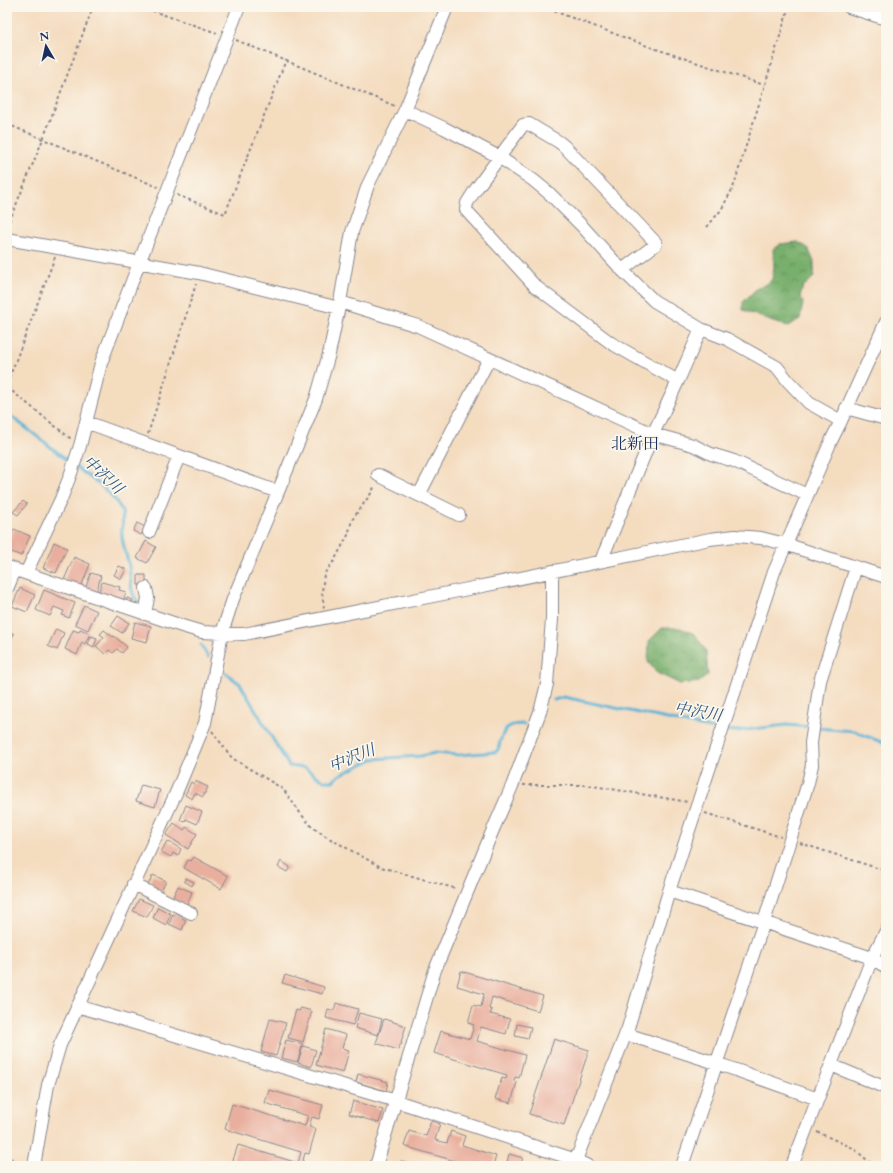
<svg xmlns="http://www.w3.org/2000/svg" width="893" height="1173" font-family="Cardo,'Noto Serif JP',serif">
<defs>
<pattern id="forest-crowns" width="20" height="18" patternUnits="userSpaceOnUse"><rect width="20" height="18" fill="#78af6c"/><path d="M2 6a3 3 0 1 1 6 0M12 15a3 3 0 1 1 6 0" fill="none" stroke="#628f5c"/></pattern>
</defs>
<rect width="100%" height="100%" fill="#fbf7ec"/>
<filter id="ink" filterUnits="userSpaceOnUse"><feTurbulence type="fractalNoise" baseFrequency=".025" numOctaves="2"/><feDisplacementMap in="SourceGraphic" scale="8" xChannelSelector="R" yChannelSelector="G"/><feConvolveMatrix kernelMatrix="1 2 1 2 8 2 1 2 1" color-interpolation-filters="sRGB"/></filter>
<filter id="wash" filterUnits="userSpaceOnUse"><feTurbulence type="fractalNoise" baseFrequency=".012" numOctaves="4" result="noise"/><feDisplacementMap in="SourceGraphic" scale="16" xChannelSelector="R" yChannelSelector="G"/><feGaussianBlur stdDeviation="0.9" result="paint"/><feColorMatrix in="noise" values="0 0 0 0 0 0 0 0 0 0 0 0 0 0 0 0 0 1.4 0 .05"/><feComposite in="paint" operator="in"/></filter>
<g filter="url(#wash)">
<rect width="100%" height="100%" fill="#f4dcbf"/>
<!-- forest -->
<path fill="url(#forest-crowns)" stroke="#4a6f65" d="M798,242L808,248L814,262V277L803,287L800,296L803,303L800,319L788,326L773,322L743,310V302L756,289L767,284L772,279L774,267L773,249L780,244Z
M662,628H680L695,634L706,651L708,675L699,682L680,684L657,673L648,662L649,641Z"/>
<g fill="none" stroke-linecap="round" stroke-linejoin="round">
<!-- stream -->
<path stroke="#58b2d6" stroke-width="3" d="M7,413L71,463
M76,467C91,478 111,491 121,509C125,517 121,527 122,536C123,546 127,556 129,566C132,582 128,594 142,606
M201,645L208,657
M226,673L240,684L289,766L305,768L324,781H333L340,775L373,759L421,756L435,753L458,755L496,752C500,748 499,744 501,739C505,726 511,724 524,724
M554,700L564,697L719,730
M817,728L854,731L886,744
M725,730L737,731L786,725L811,727"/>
</g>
<g id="blocks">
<!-- building -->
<path fill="#e9af9e" d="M23,501L27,504L18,515L13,512Z
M137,523L145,527L141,535L133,531Z
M14,529L30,536L21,556L7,550V546Z
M146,541L156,547L147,563L137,558Z
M54,542L67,548L56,573L43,568Z
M74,557L90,564L81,587L64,580Z
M119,566L126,569L121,579L114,575Z
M91,573L101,576L96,593L85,589Z
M138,575H146V585H138Z
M102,582L120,587L119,590L126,592L123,602L98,595Z
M20,588L35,595L27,612L12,606Z
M44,590L75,603L69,618L62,615L64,611L54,607L50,616L36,610Z
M127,598L133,600L131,606L125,604Z
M84,605L97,611L88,630L75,624Z
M118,616L129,623L122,633L111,626Z
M135,622L151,626L147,642L131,638Z
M56,629L64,633L57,650L48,646Z
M80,629L90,633L85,644L82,642L77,655L65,649L73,630L79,632Z
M7,630L14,634L7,646Z
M104,630L113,637L114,636L127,647L122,653L117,649L113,653L109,650L105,654L96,646L104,637L100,634Z
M91,636L97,638L94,647L88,644Z
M195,781L208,787L203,797L195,793L192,799L185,795L191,782L194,784Z
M141,785L160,790L155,807L136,801Z
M186,805L202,812L197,824L186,819L185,822L180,820Z
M174,823L184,830L186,827L197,834L188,849L166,835Z
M167,841L181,849L178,856L173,853L171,857L161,852Z
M194,857L228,876L221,889L184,868L188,860L191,861Z
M281,861L290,867L287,872L278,867Z
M153,875L166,881L161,891L148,885Z
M186,878L194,882L192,886L184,881Z
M178,886L192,892L187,905L172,899Z
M139,899L153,905L147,917L133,911Z
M158,907L171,914L166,925L153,918Z
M173,914L186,920L182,930L169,924Z
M461,971L543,996L538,1011L492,997L489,1009L492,1010L490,1014L510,1019L506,1034L481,1027L477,1041L525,1055L519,1078L515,1077L514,1081L517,1082L511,1103L495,1099L502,1078L506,1079L507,1075L434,1053L441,1031L470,1039L474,1025L468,1023L473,1005L481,1007L484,994L457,986Z
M285,975L324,987L322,994L282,983Z
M336,1003L358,1009L353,1025L326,1018L328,1009L334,1011Z
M301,1008L312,1011L303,1042L288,1038L296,1010L299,1011Z
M359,1013L382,1019L378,1035L355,1028Z
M270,1019L286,1023L276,1056L261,1052Z
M384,1019L406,1026L401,1042L402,1044L399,1046L398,1050L376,1043Z
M517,1024L531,1027L528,1039L515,1036Z
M326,1029L346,1035L342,1048L349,1050L343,1073L316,1065Z
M554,1039L589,1050L564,1125L529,1114Z
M286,1040L303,1044L297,1062L281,1058Z
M303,1046L316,1050L311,1067L298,1063Z
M358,1074L388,1082L386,1091L356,1082Z
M269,1090L323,1105L319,1119L312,1117L309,1127L316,1129L309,1154L305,1153L302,1164L306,1166H231L238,1145L298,1163L301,1152L225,1129L232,1104L305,1126L308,1116L265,1103Z
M353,1101L383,1110L379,1123L349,1114Z
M431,1121L440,1124L435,1140L447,1143L451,1131L465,1136L462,1145L496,1156L493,1166H472L404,1146L409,1131L426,1136Z
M509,1154L523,1158L520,1166H506Z
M401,1161L415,1166H400Z"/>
</g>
</g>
<g filter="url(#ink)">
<use href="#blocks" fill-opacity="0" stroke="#88868e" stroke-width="1"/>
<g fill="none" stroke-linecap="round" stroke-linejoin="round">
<!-- minor casing -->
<g stroke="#88868e" stroke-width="14">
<path id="minor" d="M849,7L886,19
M405,110L444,128L499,157L533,180L550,194L582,226L622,270L654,301L701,329L727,339L777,367L788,381L809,403L841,421
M7,239L199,273L339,308
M622,270L655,245L656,243L564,146L559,142L529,124L523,125L476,189L467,203L466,210L535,286L611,343L678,381
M340,302L418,326L653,434L693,445L711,454L734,461L807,495
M846,408L886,419
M86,422L278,492
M378,475L459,515
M419,495L489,359
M149,532L179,456
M601,561L653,434L678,381L701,329
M7,567L182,626L202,632L244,634L463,590L710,539L735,536L761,538L785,544L886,577
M26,573L61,499L70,476L80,446L101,363L139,263L239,7
M7,589L15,570
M145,614L148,598L146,588
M133,884L191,913
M669,891L872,958L886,967
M77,1006L396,1101L576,1160L588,1166
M626,1034L716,1063L818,1099
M831,1065L886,1088
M576,1160L628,1028L669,891L774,572L831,441L841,421L886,322
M7,1163L9,1166
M34,1166L48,1085L60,1045L176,793L205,723L222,633L233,599L278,492L316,399L329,354L340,302L352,232L368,185L405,110L447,7
M376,1166L435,970L492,832L512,786L540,712L547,684L552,619V571
M682,1166L764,922L808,783L812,765L811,743L820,681L856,567
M792,1166L872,958L886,931"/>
</g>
<!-- path -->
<path stroke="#88868e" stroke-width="2" stroke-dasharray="3 3" stroke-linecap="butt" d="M141,7L217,33
M543,7L650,47L764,85
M236,40L395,106
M7,124L158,187
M177,195L225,214L286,60
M7,227L43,139L93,7
M707,227L721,210L733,188L789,7
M55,257L8,381L9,387L13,392L71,439
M148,434L196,284
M324,608L322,592L324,574L334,561L348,535L352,520L372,492L375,485
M212,731L232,758L283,789L301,814L311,826L327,837L381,867L457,889
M523,785H588L688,802
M705,813L781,837
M800,843L886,871
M817,1132L853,1148L874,1166"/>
<!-- minor -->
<use href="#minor" stroke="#fff" stroke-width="12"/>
</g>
</g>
<g text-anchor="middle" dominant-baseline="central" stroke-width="3.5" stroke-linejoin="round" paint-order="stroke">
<!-- neighbourhood labels -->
<g font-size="16" fill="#1b2f5e" stroke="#fbf7ec">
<text x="635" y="444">北新田</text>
</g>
<!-- water labels -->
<g font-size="16" font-style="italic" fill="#2d5682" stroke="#fbf7ec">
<text transform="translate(103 475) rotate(43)">中沢川</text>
<text transform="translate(698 712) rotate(10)">中沢川</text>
<text transform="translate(352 758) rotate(-22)">中沢川</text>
</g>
</g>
<!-- margin -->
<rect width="893" height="1173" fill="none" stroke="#fbf7ec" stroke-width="24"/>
<!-- north arrow -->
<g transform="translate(46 46) rotate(351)" stroke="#fbf7ec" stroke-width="3" paint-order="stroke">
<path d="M0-3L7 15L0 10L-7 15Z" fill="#1b2f5e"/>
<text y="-6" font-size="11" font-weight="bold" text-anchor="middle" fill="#1b2f5e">N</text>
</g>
</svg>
